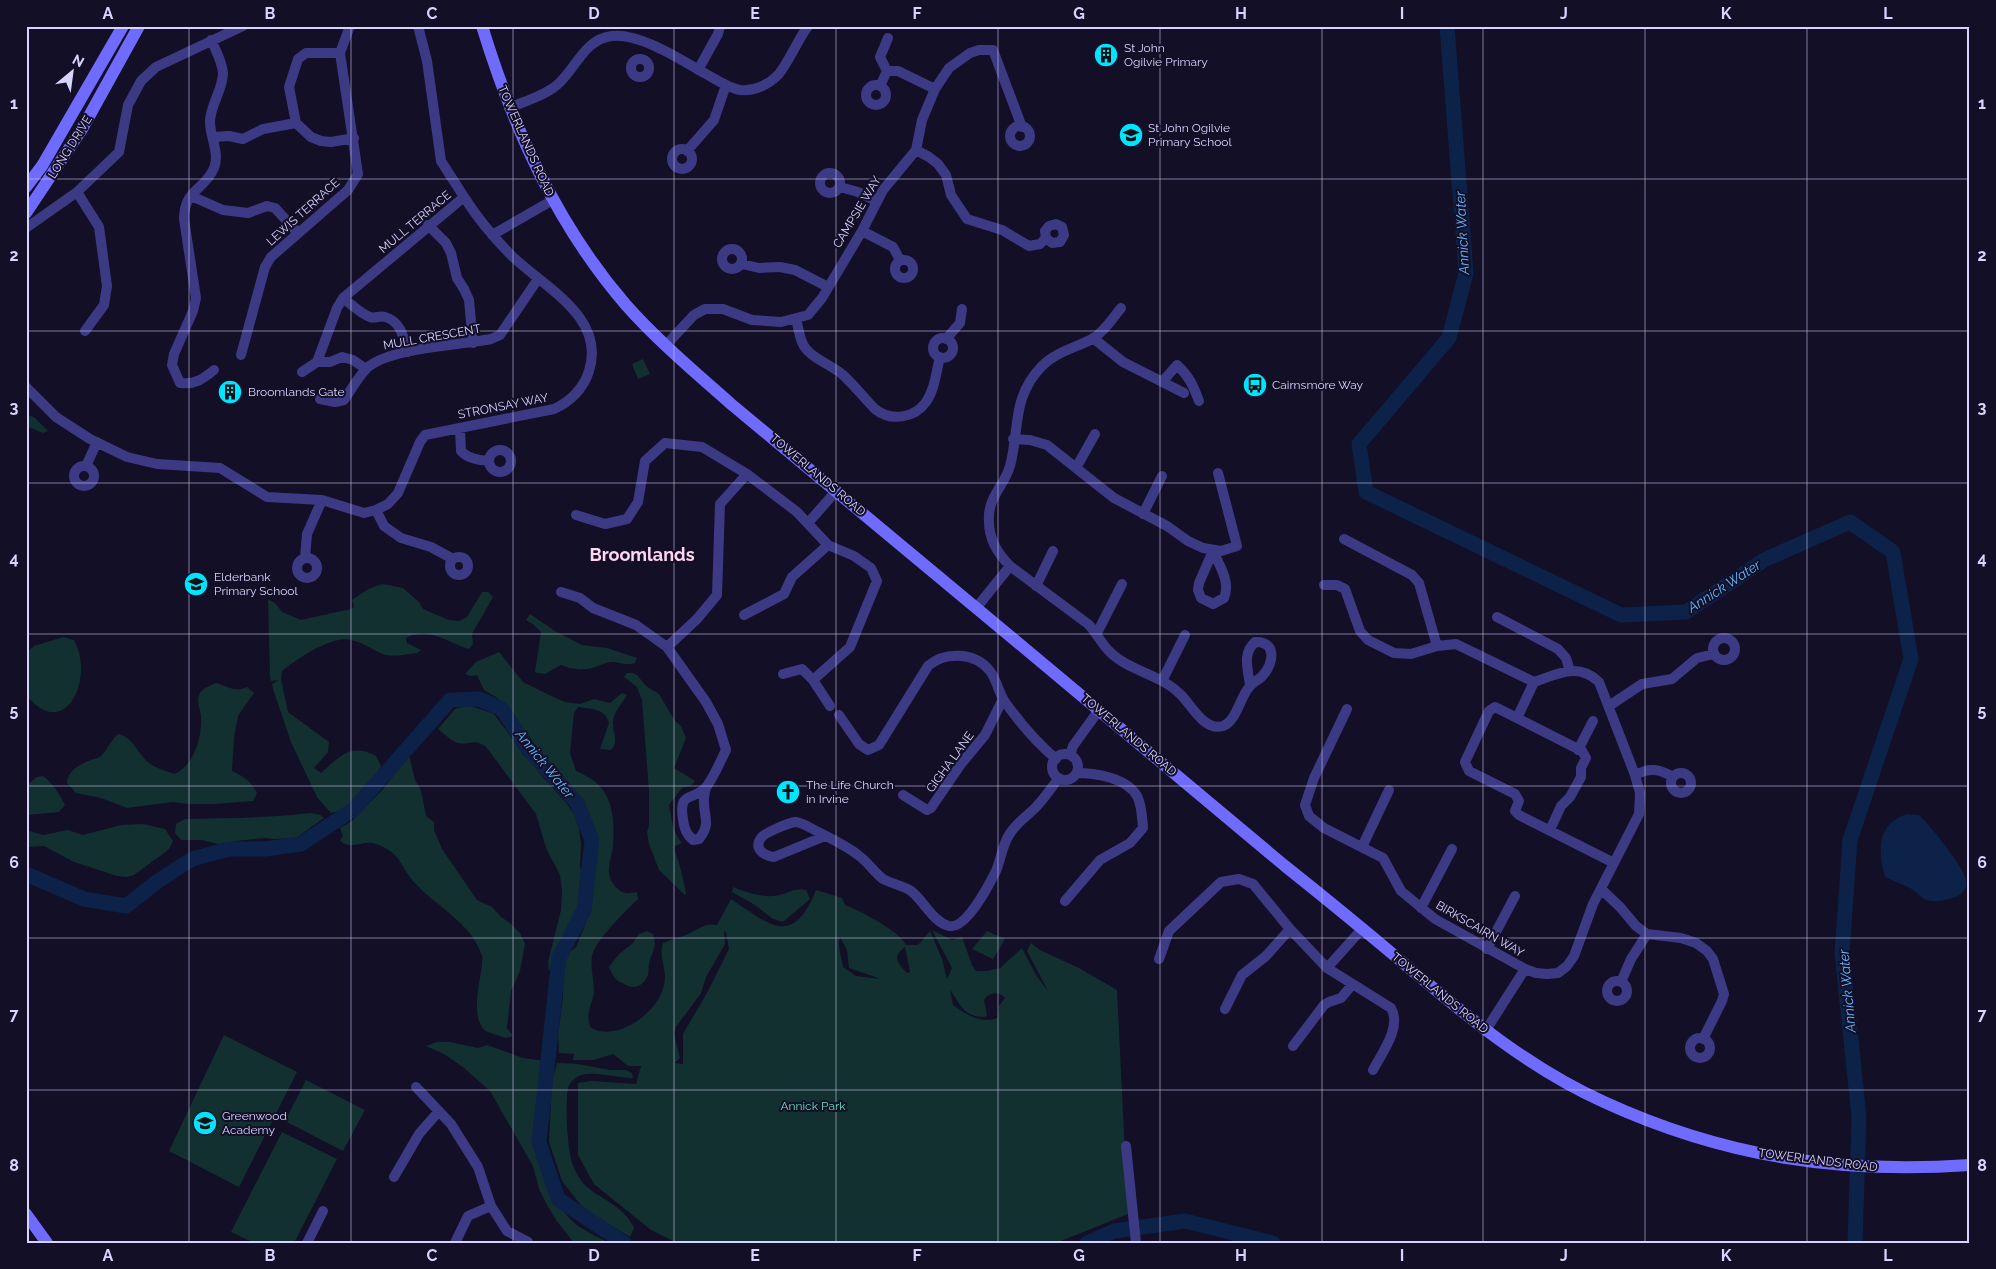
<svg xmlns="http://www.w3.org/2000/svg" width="1996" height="1269" font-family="Raleway,sans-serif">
<rect width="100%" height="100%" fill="#130f26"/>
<!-- green -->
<path fill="#12302f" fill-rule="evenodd" d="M643,359L650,374L638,379L632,364Z
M26,414L35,418L48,431L43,433L26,426Z
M383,584L403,588L419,602L423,609L449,620L459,621L467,617L482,592H488L493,597L472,634L473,644L469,649C449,643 427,625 406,638L407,643L421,650L417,653C407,654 392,658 383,654C372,650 363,642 351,640C332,635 297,659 282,671L281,679L288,712L329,742L328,752L314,768L321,773C339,757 350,742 376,756L381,766C369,784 354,809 331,813L317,797L291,742L273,689L272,684L279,680L271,681L270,676L268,599L275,603L282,612L301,620C318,616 335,612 352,609L354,606L352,600C363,592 370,587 383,584Z
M530,614L555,631L582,645L607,648L637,658L635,663C626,666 623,663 615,662C607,661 600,666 592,668C579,671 572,669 561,665L545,674L537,673L535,672L541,632L534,625L526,620Z
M63,637L74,640C95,677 66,744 26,695V653L34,646Z
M499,652L523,682L549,695L565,702L580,704L594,699L610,703L622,693L627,695C622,704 613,712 613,723C613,733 619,743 611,750L600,749L609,723C605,708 591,709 578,707L574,713L570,753L576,771C612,785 615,811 613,846C612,855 608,865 609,873C610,882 618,892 626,893C629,894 634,892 637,892L638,899C626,910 595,941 592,956C590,968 594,979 594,991C593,1004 584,1014 591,1028C620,1043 664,1009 665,978C665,966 659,955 663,943C670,940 676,938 683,936C695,932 704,922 717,925L731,899C771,926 793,947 816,890L842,898L845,905C859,910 901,932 906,945H918L930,931L942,959L947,979L952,968L932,930L952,940L962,937L972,965L976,971H987L1000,968L1022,948L1036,975L1048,991L1027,951L1031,943L1040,950L1079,968L1117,990L1128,1214L1056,1243H677L651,1230L594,1184L578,1155V1083L592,1081L636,1084L641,1066H628L613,1054L594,1060H573L574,1054L559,1053L558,1035L563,997V961L566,955L576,947L583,930L589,913L593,888L597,847L592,821L578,799L560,774L541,754L525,730L516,723L499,699L484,690L477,675L470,676L465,674L476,662ZM724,931L726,932L729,949L708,991L683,1034V1064L675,1063L680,1058L674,1034L676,1027L701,993L706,977L725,944ZM840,937L847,950L849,968L881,979L856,976L843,967C842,958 837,946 840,937ZM905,947L910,972L907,973C897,962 892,957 905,947ZM950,990C961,1004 962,1017 985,1017L987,1015L984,1000C989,992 999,991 1005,998L999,1006L998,1018C980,1024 967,1015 953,1005Z
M627,673H633L637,675L646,686L659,694L675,721L681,726L686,738L674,768L695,781L692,785L682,788L669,805C672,819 672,831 682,843L675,846L674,849C680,864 683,878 686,893L685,895L659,870L649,844L647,832L649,826V791L642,700L637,687L624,677Z
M216,683C228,686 235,693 247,687L254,693L238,716L234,737L232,771C243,776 252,782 257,793L253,801L214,804H188L173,802L127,808L101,798L76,793L67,783C67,771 80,764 91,760C94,759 99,758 101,756C108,749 111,740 118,734C133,737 138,754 149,763C157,769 166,771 175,774C195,764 202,737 201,716C200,708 196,702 200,693C203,688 211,685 216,683Z
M468,705L494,714L517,745L523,755L529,759L541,775L567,804L574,814L579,828L581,845L580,867L585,878L575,918L564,943L554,958L549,971L548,962L561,910L562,890L560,875L546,848L536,814L487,748C474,737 471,746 458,743C449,740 445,734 438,729L455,709Z
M409,755L415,780L421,790L426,816L434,822V830L442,849L477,900L492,907L501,917L510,923L520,933L525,944L520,971L511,991L507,1028L513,1036L506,1038L485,1031C470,1016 480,983 482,964C482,960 483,956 481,953C469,921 435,906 413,881C404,871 400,856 387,849C383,847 378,844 373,843C361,841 352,850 340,841L343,836L340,828L352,821L384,788Z
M43,776C52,782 60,795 65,805L59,812L26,815V786L37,777Z
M310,813L321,815L324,818L296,838L274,839L265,838L235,841L222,845L202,840H181L175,833L176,824L185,819C227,818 269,818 310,813Z
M143,824L165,829L173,841L169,849L160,856L134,875L127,877L117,876L74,862L44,846L26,847V830L43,835L68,830L83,835L121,825Z
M733,887C746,892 765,899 779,895C791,893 791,888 806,890L810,899L783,922L773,919L755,905L732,892Z
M647,931L653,934C657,947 654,948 650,960C648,965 649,970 648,975C643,987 634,990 624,984C616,981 612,975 609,967L619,954L632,944L639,934Z
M987,931L1005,939L993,959L972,949Z
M224,1035L297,1072L239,1187L169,1151Z
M437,1042H450L478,1048L487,1045L523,1058L544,1061C537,1110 526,1165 560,1206C565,1213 571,1221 578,1226C588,1232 599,1238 609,1243H574L556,1220L546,1203L539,1189L533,1166L490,1091L464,1068L444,1054L426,1046Z
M557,1063L578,1064L610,1070H626L632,1073L633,1078C617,1079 590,1069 577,1077C573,1079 569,1084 568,1088C565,1105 567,1152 574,1168C576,1173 582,1183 587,1187C604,1201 625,1207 634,1228L630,1237L589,1212L580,1204L562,1181L549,1142L552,1082Z
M306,1080L365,1110L343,1151L285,1121Z
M282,1132L337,1159L294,1243H254L231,1232Z"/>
<!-- water -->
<path fill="#0c2248" d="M1907,814L1919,815C1930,825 1964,867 1966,880C1970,896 1945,902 1932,901C1922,901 1918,892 1910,888C1902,884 1893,881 1885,877C1878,851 1876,824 1907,814Z"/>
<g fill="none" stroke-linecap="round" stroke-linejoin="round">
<!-- river -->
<path stroke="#0c2248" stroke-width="15" d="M1447,26L1466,273L1449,338L1359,444L1366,492L1621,615L1686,612L1764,560L1850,522L1893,552L1911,659L1850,840L1842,953L1859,1117L1855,1243
M26,874L84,899L126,906L158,881L192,859L229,849H265L301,844L354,809L450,700L479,699L502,709L529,750L577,803L592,840L584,910L559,958L539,1142L558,1199L624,1243
M1087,1243L1114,1231L1185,1221L1273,1243"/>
<!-- street -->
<path stroke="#3d3a85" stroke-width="10" d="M211,40C216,50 222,62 223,73C223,90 210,105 210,122C210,137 220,153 214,168C205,190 184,189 184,219L196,298L193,311L174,354L172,365L180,383C195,385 203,379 214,370
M340,53H306L298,59L289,87L296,123L311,137L321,141L331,142L354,138
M631 68a9 9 0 1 1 18 0a9 9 0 1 1-18 0Z
M698,70L718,34L720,26
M887,71L880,57L888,38
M866 95a10 10 0 1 1 20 0a10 10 0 1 1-20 0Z
M880,86L887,71H898L935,89
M509,108C525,101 544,96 557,85C576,69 584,39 612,36C641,33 681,60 706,74C717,80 728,88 740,90C754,92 769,84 778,75C789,62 797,41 808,26
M1010 136a10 10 0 1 1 20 0a10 10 0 1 1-20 0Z
M213,137L229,136L243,139L263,129L296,123
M672 159a10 10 0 1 1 20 0a10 10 0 1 1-20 0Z
M916,150L929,157L938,164L946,175L951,195L967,219L1002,230L1029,246L1040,244L1046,238L1045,231L1049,226L1056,224L1062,227L1064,235L1060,242L1052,243L1046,238
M687,151L714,120L726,85
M820 183a10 10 0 1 1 20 0a10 10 0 1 1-20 0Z
M840,187L858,192L876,201
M77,192L99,227L107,286L104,305L85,331
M191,196L223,210L248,213L267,206L275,208L298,233
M428,225L446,243L451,253L457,278L464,289L469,300L473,343
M26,228L77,192L119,152L128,105L141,81L156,67L243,26
M862,231L893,247L900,260
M492,235L553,200
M722 259a10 10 0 1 1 20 0a10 10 0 1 1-20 0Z
M895 269a9 9 0 1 1 18 0a9 9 0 1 1-18 0Z
M742,264L759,268L780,267L795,270L828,287
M343,298C351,304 361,314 370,317C375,319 380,315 385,317C401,321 404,339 408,352
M796,319C798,326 799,335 802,342C808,358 831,364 843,375C855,386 864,398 875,409C891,422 915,418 926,402C935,389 936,372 940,357
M1093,338L1123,362L1184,393
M933 348a10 10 0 1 1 20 0a10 10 0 1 1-20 0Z
M946,339L960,323L962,309
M665,346L694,315L705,309H723L752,320L781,322L808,315L822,298L862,231L883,190L916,150L922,120L935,89L949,68L970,53L979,50H993L1022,127
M241,355L265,267L271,257L348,190L358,174L340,53L350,26
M317,362L337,308L343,298L464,197L441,161L427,61L418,26
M302,372L317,362H330L342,357L353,360L366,369
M1162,382L1177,365C1189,376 1193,385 1199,401
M26,387L56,417L90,439L127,457L157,464L220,468L267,497L322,500L364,513L376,510L388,504L398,493L420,442L425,435L554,409C570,402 584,388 589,371C606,317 545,288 512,256C494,238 478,219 464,197
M320,399L335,402L344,400C351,390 358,377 367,368C388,348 461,345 491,339L500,335L538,279
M460,428L461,451C468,459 480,460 489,461
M1013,439L1030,440L1047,445L1114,498L1167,526L1188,541L1203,548L1221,551L1237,546L1218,473
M489 461a11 11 0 1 1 22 0a11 11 0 1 1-22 0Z
M86,466L97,442
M74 476a10 10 0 1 1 20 0a10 10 0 1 1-20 0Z
M1076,468L1095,434
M376,510L384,526L401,538L431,547L453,559
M1143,514L1162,476
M576,515L605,524L627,519L638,502L645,461L665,443L702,447L747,474L797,512L828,545L854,556L871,568L877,581L850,647L813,680
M808,523L837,490
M1344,539L1412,575L1419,583L1437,646
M1213,551C1219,565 1231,582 1224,598L1213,604L1201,598L1198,590L1199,583Z
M450 566a9 9 0 1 1 18 0a9 9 0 1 1-18 0Z
M297 568a10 10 0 1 1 20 0a10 10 0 1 1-20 0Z
M305,558L307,534L322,500
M1010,566C998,554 989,540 989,522C987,497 1004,487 1010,466C1020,429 1011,398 1042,366C1056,352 1075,348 1092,339C1104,332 1112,319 1121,308
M1324,585H1337L1345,589L1360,631L1368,640L1394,653L1411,654L1437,646L1456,644L1534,682C1558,674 1578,662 1599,682L1635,775L1640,793L1639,814L1593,904L1574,956L1567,966L1558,973L1547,974L1536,973L1525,969L1486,1030
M1036,586L1053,551
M561,592L580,598L593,608L636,625L667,647L706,702L718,724L726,750C720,762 715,775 707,786C695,802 678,789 683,819C684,828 686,834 693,840L699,839C712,823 703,816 704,800C704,796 705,791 706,787
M977,607L1010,566L1088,624C1096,632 1101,643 1109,651C1128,671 1160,674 1180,694C1191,704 1204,732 1223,726C1239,720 1240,690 1256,681C1272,672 1281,641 1255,642C1242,654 1248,669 1250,685
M744,615L784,594L792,577L828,545
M1497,617L1558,649L1566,658L1570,671
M1097,633L1122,584
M1713 649a11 11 0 1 1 22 0a11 11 0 1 1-22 0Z
M667,647L697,619L717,595L720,504L747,474
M783,674L802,669L813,680L830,706
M1162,681L1185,635
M1534,682L1517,718L1495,707L1489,711L1465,762L1469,771L1515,794L1519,801L1515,811L1519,815L1614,863
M1609,706L1642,684L1672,679L1697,658L1714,654
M1347,709L1314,778L1305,805L1309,816L1324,828L1383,858L1401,891L1435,919L1525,969
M839,715L859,744L868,750L879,745L928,666C945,651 975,652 990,671C997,680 998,692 1005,702C1020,723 1036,742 1056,759
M1517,718L1582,751L1586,758L1581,768V777L1570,797L1561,806L1550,830
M1578,750L1593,721
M1052 767a13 13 0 1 1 26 0a13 13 0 1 1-26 0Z
M1070,755L1073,746L1099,710
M1671 783a10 10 0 1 1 20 0a10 10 0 1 1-20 0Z
M1635,775C1650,767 1659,769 1673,777
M903,795L927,810L931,808L961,764L985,735L1003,699
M825,836L774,857C764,856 753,848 761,838C764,833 788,823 795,822C800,822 805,825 809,827C825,836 844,844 858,855C868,862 874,872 883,879C892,884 902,885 911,891C924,901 933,922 949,926C966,930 990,883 996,871C1001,859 1002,846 1009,835C1015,824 1026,817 1035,808C1044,799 1051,788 1059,778
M1362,847L1389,790
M1601,889L1620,907L1636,926L1647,934L1681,938L1696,943L1707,951L1713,959L1724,994L1722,1001L1703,1039
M1065,901L1100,860L1130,843L1143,828C1142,818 1142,805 1137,796C1127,778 1096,773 1077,773
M1421,908L1452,849
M1487,949L1515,896
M1159,959L1169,931L1221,882L1239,879L1253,884L1290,929L1327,968L1391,1008C1402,1027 1382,1053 1373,1070
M1327,968L1362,929
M1607 991a10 10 0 1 1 20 0a10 10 0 1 1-20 0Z
M1621,982L1631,959L1647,934
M1225,1009L1242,975L1266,956L1290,929
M1690 1048a10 10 0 1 1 20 0a10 10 0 1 1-20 0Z
M1293,1046L1324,1005L1329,1002L1341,998L1352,985
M416,1087L451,1124L478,1167L491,1206L507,1231L528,1242
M1126,1146L1136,1243
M394,1177L419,1134L439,1111
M307,1243L323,1211
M455,1243L468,1216L491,1206"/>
<!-- secondary -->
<path stroke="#6f6bff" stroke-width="12" d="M482,26C513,127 556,224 626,305C658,341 695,372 731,404C917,557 1100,712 1285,866C1324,897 1363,929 1401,961C1464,1014 1528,1068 1604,1102C1724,1157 1839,1174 1970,1165
M26,187L42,166L123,26
M26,213L82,129L139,26
M26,1214L47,1243"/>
</g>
<!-- grid -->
<path fill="none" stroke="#d9d4ff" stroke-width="1" stroke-opacity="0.55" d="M189,26V1243M351,26V1243M513,26V1243M674,26V1243M836,26V1243M998,26V1243M1160,26V1243M1322,26V1243M1483,26V1243M1645,26V1243M1807,26V1243M26,179H1970M26,331H1970M26,483H1970M26,634H1970M26,786H1970M26,938H1970M26,1090H1970"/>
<!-- icons -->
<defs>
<g id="building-disc" transform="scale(1.25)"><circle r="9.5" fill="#00e5ff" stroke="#130f26"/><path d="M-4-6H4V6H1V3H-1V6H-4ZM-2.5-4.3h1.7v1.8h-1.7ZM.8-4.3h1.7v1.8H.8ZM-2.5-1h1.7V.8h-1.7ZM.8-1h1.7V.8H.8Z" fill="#111"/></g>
<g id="school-disc" transform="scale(1.25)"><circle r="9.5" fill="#00e5ff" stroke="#130f26"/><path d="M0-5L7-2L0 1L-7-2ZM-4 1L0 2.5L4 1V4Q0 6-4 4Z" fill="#111"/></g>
<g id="bus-disc" transform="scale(1.25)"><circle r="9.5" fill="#00e5ff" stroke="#130f26"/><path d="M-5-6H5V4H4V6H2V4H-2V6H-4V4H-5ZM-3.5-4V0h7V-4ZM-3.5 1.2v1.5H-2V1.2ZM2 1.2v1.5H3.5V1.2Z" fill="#111"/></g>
<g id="church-disc" transform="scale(1.25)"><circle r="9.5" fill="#00e5ff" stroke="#130f26"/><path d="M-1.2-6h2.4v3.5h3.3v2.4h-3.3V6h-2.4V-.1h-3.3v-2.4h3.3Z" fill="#111"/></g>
</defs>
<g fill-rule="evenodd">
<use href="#building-disc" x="1106" y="55"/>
<use href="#school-disc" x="1131" y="135"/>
<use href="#bus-disc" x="1255" y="385"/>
<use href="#building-disc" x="230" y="392"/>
<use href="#school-disc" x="196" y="584"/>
<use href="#church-disc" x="788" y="792"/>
<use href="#school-disc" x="205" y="1123"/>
</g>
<g text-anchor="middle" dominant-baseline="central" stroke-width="4" stroke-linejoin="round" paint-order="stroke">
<!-- poi labels -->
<g font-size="12" fill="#d9d4ff" stroke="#130f26" text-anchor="start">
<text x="1124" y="48">St John<tspan x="1124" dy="14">Ogilvie Primary</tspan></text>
<text x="1148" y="128">St John Ogilvie<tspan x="1148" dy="14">Primary School</tspan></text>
<text x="1272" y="385">Cairnsmore Way</text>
<text x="248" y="392">Broomlands Gate</text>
<text x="214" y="577">Elderbank<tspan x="214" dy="14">Primary School</tspan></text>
<text x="806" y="785">The Life Church<tspan x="806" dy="14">in Irvine</tspan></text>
<text x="222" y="1116">Greenwood<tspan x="222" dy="14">Academy</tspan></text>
</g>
<!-- street labels -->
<g font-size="12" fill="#d9d4ff" stroke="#130f26">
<text transform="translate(526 141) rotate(66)">TOWERLANDS ROAD</text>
<text transform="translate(70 147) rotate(-58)">LONG DRIVE</text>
<text transform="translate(303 212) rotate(-42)">LEWIS TERRACE</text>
<text transform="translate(857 212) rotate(-59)">CAMPSIE WAY</text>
<text transform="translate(415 222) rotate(-40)">MULL TERRACE</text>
<text transform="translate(432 337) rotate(-10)">MULL CRESCENT</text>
<text transform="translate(503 406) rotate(-11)">STRONSAY WAY</text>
<text transform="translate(818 475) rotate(40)">TOWERLANDS ROAD</text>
<text transform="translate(1129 735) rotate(40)">TOWERLANDS ROAD</text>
<text transform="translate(950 762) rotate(-54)">GIGHA LANE</text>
<text transform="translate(1480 929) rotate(30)">BIRKSCAIRN WAY</text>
<text transform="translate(1440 993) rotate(39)">TOWERLANDS ROAD</text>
<text transform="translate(1818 1160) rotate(7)">TOWERLANDS ROAD</text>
</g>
<!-- park labels -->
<g font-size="12" fill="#5fe0c0" stroke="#130f26">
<text x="813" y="1106">Annick Park</text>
</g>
<!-- water labels -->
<g font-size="14" font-style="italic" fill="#62b6ff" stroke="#130f26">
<text transform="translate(1462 233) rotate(-93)">Annick Water</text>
<text transform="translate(1724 586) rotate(-33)">Annick Water</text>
<text transform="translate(545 764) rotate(51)">Annick Water</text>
<text transform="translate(1847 991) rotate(-95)">Annick Water</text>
</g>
<!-- district labels -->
<g font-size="18" font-weight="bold" fill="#ffd6f0" stroke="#130f26">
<text x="642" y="554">Broomlands</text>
</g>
</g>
<!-- border -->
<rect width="1996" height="1269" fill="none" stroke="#130f26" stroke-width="55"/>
<!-- north arrow -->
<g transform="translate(72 72) rotate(29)" stroke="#130f26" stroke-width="4" paint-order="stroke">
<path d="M0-4L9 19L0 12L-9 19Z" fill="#d9d4ff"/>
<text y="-8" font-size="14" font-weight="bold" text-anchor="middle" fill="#d9d4ff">N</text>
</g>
<rect x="28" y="28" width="1940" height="1214" fill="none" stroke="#d9d4ff" stroke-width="2"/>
<g font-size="16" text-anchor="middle" font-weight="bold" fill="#d9d4ff">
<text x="108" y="19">A</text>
<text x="270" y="19">B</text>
<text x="432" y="19">C</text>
<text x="594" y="19">D</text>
<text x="755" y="19">E</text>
<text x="917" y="19">F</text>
<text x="1079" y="19">G</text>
<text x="1241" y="19">H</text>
<text x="1402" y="19">I</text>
<text x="1564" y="19">J</text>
<text x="1726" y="19">K</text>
<text x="1888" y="19">L</text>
<text x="14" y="109">1</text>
<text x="1982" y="109">1</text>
<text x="14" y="261">2</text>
<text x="1982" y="261">2</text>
<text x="14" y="413">3</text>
<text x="1982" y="413">3</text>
<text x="14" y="564">4</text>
<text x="1982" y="564">4</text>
<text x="14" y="716">5</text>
<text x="1982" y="716">5</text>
<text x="14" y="868">6</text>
<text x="1982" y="868">6</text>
<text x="14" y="1020">7</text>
<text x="1982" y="1020">7</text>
<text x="14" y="1171">8</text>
<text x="1982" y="1171">8</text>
<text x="108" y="1261">A</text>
<text x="270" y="1261">B</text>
<text x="432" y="1261">C</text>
<text x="594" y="1261">D</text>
<text x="755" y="1261">E</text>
<text x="917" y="1261">F</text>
<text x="1079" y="1261">G</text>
<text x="1241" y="1261">H</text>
<text x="1402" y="1261">I</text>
<text x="1564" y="1261">J</text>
<text x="1726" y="1261">K</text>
<text x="1888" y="1261">L</text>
</g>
</svg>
